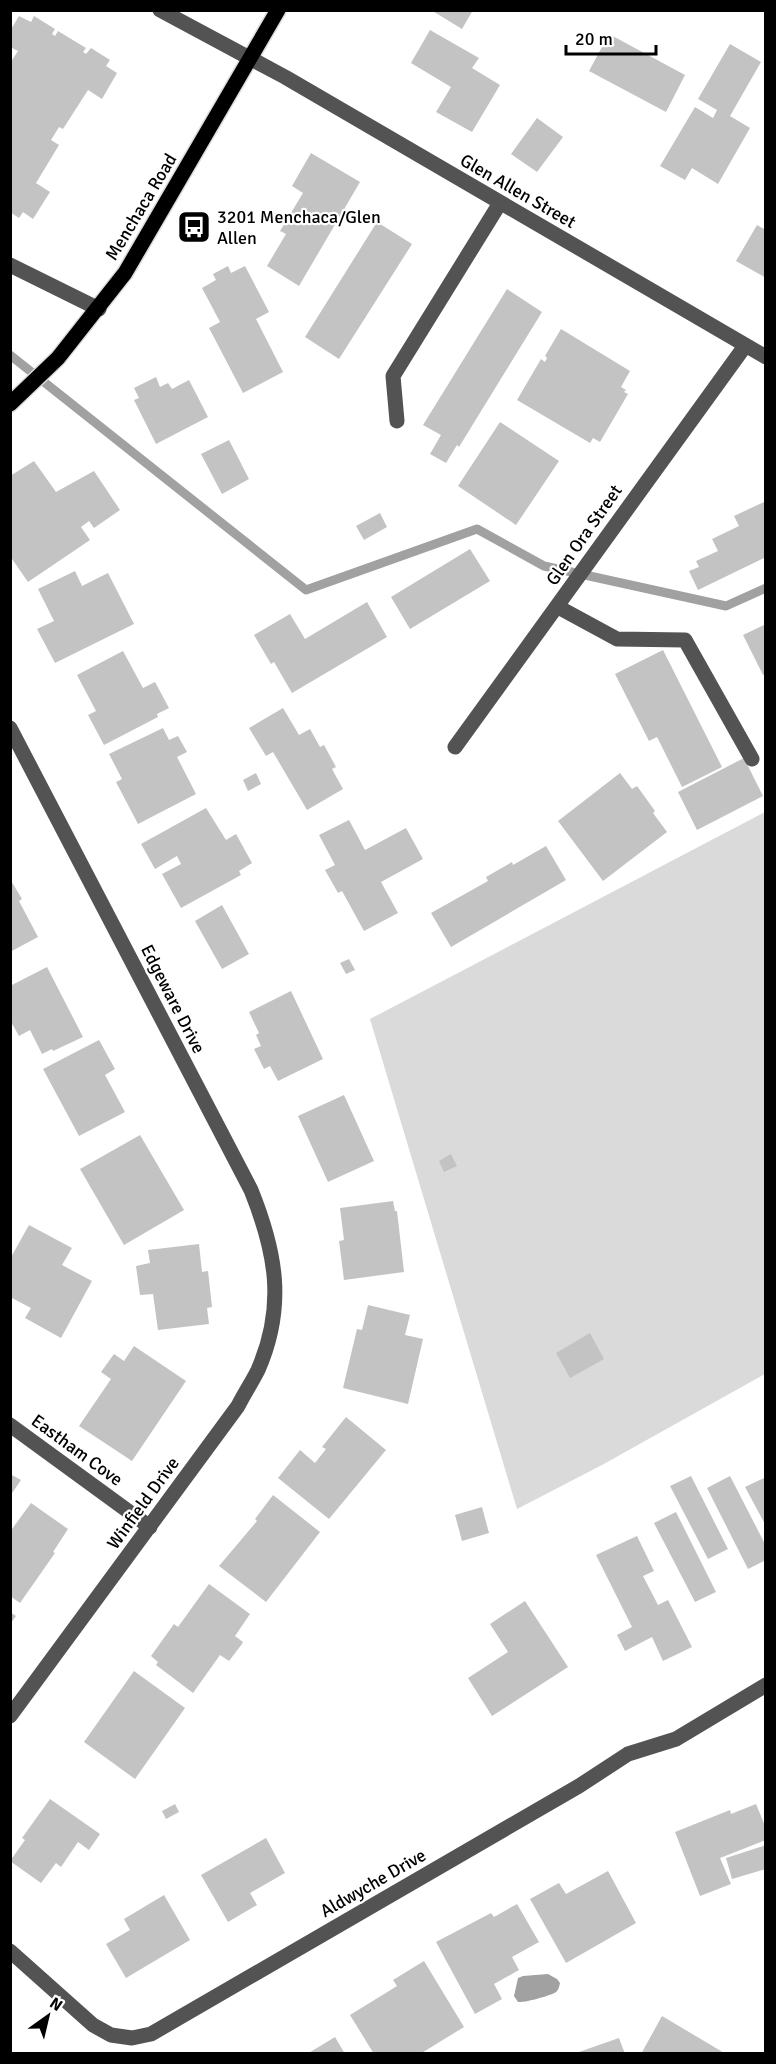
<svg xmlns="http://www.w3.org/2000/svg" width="776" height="2064" font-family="Signika,sans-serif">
<rect width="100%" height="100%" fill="#fff"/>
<!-- green -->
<path fill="#dadada" d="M765,812V1374L602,1465L517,1509L370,1019Z"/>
<!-- water -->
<path fill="#a1a1a1" d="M548,1974L557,1979L560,1983C559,1987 559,1989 556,1992C553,1995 524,2003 518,2002L514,1996L518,1978L523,1976Z"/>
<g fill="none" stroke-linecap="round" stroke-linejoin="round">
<!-- stream -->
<path stroke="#a1a1a1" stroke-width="9" d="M10,355L306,590L477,529L544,566L726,606L766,588"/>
</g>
<!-- building -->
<path fill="#c3c3c3" d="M431,10H473L462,29Z
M19,16L31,22L34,16L55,29L52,34L55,36L58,31L86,48L83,52L86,54L91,48L110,60L106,66L117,73L102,99L88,90L63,129L59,127L51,140L59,145L36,183L50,192L33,219L23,212L19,218L10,212V63L18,51L10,47V31Z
M430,30L479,58L472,68L500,85L472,132L436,112L451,87L411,63Z
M609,34L685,75L666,112L589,71Z
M730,44L761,62L730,116L750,128L718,184L692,168L685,180L660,166L695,107L713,118L717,110L698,99Z
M537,118L563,137L537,172L511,154Z
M311,153L360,182L299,286L267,266L286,234L280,231L303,193L292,186Z
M377,222L412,244L339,359L305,337Z
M757,225L766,230V278L736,261Z
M228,266L231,273L245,266L269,312L256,319L283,372L243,393L209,328L220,322L202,288L216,280L213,274Z
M507,289L542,312L459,447L457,445L446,463L430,454L441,435L423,425Z
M561,329L630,371L621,387L626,390L624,392L628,394L600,442L593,438L590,443L517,400L541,359L545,362L547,358L545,356Z
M156,377L160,387L168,383L172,389L189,380L208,417L156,444L134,400L139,398L134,388Z
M500,422L559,461L516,525L458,486Z
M229,440L249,479L222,494L201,454Z
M34,461L56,492L94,471L120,510L94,528L89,521L81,527L90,540L28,582L10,556V476Z
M766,501V557L698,590L689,571L699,567L696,561L718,551L712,539L739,526L734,516Z
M380,513L387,527L364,540L356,526Z
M470,549L490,581L410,629L391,597Z
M75,571L82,586L108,573L134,624L55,663L37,629L54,621L38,589Z
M367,602L387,637L292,693L274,662L271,664L254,635L290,614L305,639Z
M766,624V674L763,675L743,635Z
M663,650L722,767L682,787L657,737L649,741L615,674Z
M123,651L143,688L155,682L169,708L157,714L158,717L104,745L88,715L96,711L77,675Z
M283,708L299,735L310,729L320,747L324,745L336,767L332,769L343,789L307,810L273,752L266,756L249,728Z
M163,728L169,740L178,736L187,752L177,757L196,794L138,824L116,782L122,779L109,754Z
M744,758L763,796L697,830L678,792Z
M256,773L261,784L248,791L243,780Z
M620,773L632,789L637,786L655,811L653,813L667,832L603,881L558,821Z
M206,808L226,840L236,834L252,863L239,871L241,875L181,908L162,874L181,864L177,856L155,869L141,844Z
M349,820L365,850L406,828L423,859L381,882L398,913L364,931L342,891L338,893L325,870L335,865L319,835Z
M546,846L566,880L451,947L431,913L488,881L486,877L512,862L513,865Z
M10,879L22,899L19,901L38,937L10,952Z
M222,905L249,954L222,969L195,921Z
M349,959L355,970L346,974L340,963Z
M47,967L83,1037L53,1051L52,1049L42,1054L30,1030L19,1036L10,1020V986Z
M291,991L323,1059L278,1081L270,1066L264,1069L254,1049L261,1046L256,1035L259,1033L249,1012Z
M99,1040L115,1069L105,1075L125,1112L79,1136L43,1069Z
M344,1095L374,1161L328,1182L298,1116Z
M140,1135L184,1210L124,1245L80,1169Z
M451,1154L457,1166L444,1172L439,1161Z
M393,1201L395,1211H397L404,1272L344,1280L339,1241L344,1240L340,1208Z
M29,1225L72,1248L62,1265L92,1281L61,1338L25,1318L31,1308L10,1297V1259Z
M199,1244L202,1272L208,1271L212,1307L207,1308L209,1324L158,1330L153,1294L140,1295L136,1266L150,1263L148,1250Z
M368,1305L410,1315L405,1335L423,1339L408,1404L343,1388L357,1329L362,1330Z
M590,1333L604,1359L570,1378L556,1353Z
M134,1346L186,1381L132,1461L79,1426L111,1379L101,1372L114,1354L124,1361Z
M346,1417L386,1450L329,1519L278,1478L300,1450L315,1463L326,1449L322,1447Z
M10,1474L21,1480L10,1496Z
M691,1476L728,1549L708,1559L670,1486Z
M730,1476L766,1546V1560L748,1569L707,1488Z
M766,1477V1526L745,1487Z
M273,1495L320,1532L266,1602L219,1566L257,1521L255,1519Z
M31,1503L68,1529L53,1552L55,1553L20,1603L10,1596V1528L12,1529Z
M482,1507L489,1533L462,1541L455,1515Z
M676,1512L716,1592L695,1602L654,1523Z
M637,1536L654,1571L643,1576L658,1605L668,1600L692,1647L663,1661L652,1637L625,1651L617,1635L632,1627L596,1555Z
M209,1584L250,1614L235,1636L243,1642L242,1644L229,1661L220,1655L193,1693L156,1665L158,1662L151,1656L174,1624L178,1627Z
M525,1601L568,1667L492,1716L468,1678L508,1652L490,1624Z
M10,1612L16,1616L10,1624Z
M134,1671L185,1708L135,1779L84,1742Z
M50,1799L100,1834L89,1850L78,1842L61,1867L56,1863L41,1883L10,1861L25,1840L22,1838Z
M175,1804L179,1812L166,1819L162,1811Z
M756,1804L766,1828V1840L720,1858L731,1884L700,1896L675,1832L730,1810L731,1814Z
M266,1838L285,1873L250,1893L257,1905L228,1922L201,1875Z
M766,1845V1869L732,1879L726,1858Z
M608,1871L636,1923L566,1963L530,1899L559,1883L566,1894Z
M164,1895L190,1940L126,1978L106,1944L130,1930L124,1919Z
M517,1904L539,1942L512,1957L519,1970L494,1984L502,1999L475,2014L436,1942L491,1913L494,1917Z
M424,1961L464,2027L420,2054H374L350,2015L397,1986L393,1980Z
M662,2016L726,2054H641Z
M335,2037L345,2054H307Z
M619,2038L625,2054H576V2053Z"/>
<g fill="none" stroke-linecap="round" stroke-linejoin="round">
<!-- major casing -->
<g stroke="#dbdbdb" stroke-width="18">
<path id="major" d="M10,404L58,358L125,273L278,10"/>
</g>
<!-- minor -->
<path stroke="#535353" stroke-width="15" d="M160,10L285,77L766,357
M10,265L99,309
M397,421L393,376L500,203
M558,607L617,639L685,640L752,759
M10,728L251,1190C276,1252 286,1306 258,1370C252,1382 244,1394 238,1406L10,1716
M455,747C552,614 648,479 745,346
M10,1425L150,1527
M10,1951L93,2025L111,2035L132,2038L151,2034L579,1786L628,1754L676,1739L766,1685"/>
<!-- major -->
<use href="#major" stroke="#000" stroke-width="15"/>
</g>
<!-- icons -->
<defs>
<g id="bus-square" transform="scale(1.725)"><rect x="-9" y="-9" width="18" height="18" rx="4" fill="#000" stroke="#fff"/><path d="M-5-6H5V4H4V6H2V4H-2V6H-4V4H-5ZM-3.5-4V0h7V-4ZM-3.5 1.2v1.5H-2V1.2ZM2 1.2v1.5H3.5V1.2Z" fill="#fff"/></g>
</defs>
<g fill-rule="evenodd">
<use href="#bus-square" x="194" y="227"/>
</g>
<g text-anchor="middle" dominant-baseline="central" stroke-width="4.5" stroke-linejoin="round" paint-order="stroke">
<!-- street labels -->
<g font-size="18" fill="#000" stroke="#fff">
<text transform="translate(518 191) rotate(30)">Glen Allen Street</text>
<text transform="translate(141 207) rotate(-59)">Menchaca Road</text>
<text transform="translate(584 535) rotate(-55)">Glen Ora Street</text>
<text transform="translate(173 999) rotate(63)">Edgeware Drive</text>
<text transform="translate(77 1450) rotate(36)">Eastham Cove</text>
<text transform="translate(143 1503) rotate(-54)">Winfield Drive</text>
<text transform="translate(373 1883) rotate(-30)">Aldwyche Drive</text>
</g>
<!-- poi labels -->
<g font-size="18" fill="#000" stroke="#fff" text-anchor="start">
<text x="217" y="217">3201 Menchaca/Glen<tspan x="217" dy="21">Allen</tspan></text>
</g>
</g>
<!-- border -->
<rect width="776" height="2064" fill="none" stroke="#000000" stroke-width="24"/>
<!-- north arrow -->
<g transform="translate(48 2016) rotate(34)" stroke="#ffffff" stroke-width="4.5" paint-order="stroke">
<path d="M0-4.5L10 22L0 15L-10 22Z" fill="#000000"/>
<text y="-9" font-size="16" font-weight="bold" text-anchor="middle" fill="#000000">N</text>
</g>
<!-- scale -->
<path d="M566 45v9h90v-9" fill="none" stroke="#000000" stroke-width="3"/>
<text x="575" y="45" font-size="18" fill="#000000" stroke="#ffffff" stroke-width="4.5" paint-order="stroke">20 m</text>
</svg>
